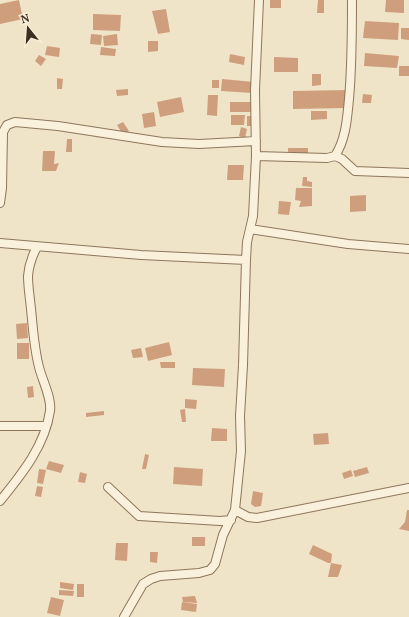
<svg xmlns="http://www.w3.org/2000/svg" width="409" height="617" font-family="'PT Serif',serif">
<rect width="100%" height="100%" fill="#f0e4c8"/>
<!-- building -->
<path fill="#cf9f7d" d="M19,0L23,19L0,24V4Z
M270,0H281V8H270Z
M318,0H324V13H317Z
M386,0H404V13L385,12Z
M166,9L170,32L158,34L152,11Z
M93,14L121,15L120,31L93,30Z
M365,21L399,23L398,40L363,38Z
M401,28H409V40L401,39Z
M91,34L102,35L101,45L90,44Z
M117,34L118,45L104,46L103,36Z
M148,41H158V51L148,52Z
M47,46L60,48L59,57L45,55Z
M101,47L116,49L115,56L100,55Z
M365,53L399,56L397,68L364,66Z
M230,54L245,57L244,65L229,62Z
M39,55L46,59L41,66L35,61Z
M274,57L298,58V72H274Z
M399,66H409V76H399Z
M312,74H321V85L312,86Z
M57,78L63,79L62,89H57Z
M222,79L254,82L253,93L221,91Z
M212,80H219V88H212Z
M128,89V95L117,96L116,90Z
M347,90V108L293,109V91Z
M363,94L372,95L371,103H362Z
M208,95H218L217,116L207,115Z
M181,97L184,112L160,117L157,102Z
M230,102H251V112H230Z
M311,111H327V119L311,120Z
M154,112L156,126L144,128L142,114Z
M231,115H245L244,125H231Z
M247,116H255L254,126H247Z
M123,122L129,131L123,135L117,125Z
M241,127L247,129L245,138L239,136Z
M67,139H72V152H66Z
M288,148H308V156H288Z
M43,151H55L54,164L59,163L56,171H42Z
M228,165H244L243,180H227Z
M303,177H307V181L312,182V187L302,186Z
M296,188H312V206L299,207L301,201L295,200Z
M366,195V211L350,212V196Z
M279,201L291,202L289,215L278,214Z
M27,323L28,338L17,339L16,324Z
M169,342L172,355L148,361L145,348Z
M17,343H29V359H17Z
M141,348L143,357L133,358L131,350Z
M160,362H175V368H161Z
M193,368L225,369L224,387L192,385Z
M33,386L34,397L28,398L27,387Z
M185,399L197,400L196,409L185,408Z
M185,409L186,422H182L180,410Z
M104,411V415L86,417V413Z
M212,428L227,429V441H211Z
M328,433L329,444L314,445L313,434Z
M145,454L149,455L146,469H142Z
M49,461L64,465L61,473L46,469Z
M174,467L203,469L202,486L173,484Z
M367,467L369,473L355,477L353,471Z
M39,469L46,470L43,484L37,483Z
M351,470L353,476L344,479L342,473Z
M80,472L87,474L85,483L78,482Z
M37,486L43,487L41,497L35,496Z
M253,491L263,493L261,506L255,507L251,504Z
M407,510H409V531L399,529L405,522Z
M192,537H205V546H192Z
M116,543H128L127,561L115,560Z
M313,545L332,554L331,563H328L309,554Z
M150,552H158L157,563L150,562Z
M331,563L342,565L338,577H328Z
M60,582L74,584L73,590L60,588Z
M77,584H84V597H77Z
M59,590L74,591L73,596L59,595Z
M195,596L197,603L183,602L182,597Z
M51,597L64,600L60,616L47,613Z
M182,602L197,604L196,612L181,610Z"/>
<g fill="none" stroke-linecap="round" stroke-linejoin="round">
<!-- street casing -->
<g stroke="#8d765c" stroke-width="10">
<path id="street" d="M256,156L327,158L335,156C346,139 347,119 349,99C352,66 352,33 352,0
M335,156L342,159L355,171L409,173
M0,203L2,188L3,132L7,125L15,122L58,126L162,142L199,144L256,141
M250,229L348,244L409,249
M0,243L141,255L246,260
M0,426H46
M108,487L139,516L220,521L231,520
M0,501C21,475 45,446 50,411C52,398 42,380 39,367C34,348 33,328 31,309C30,298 28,287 28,276C29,265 32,256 37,247
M235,510L248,517L257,518L409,488
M124,617L143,584L151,579L160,576L199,573L210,570L215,564L223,535L235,510L241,451L240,416L243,365L246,260L247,242L253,216L256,156L255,90L259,0"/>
</g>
<!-- street -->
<use href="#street" stroke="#faf1dc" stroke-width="8"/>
</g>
<!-- north arrow -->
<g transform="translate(28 28) rotate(343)" stroke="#f7eed8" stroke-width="3" paint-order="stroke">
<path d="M0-3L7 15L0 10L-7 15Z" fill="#3d2e20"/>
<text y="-6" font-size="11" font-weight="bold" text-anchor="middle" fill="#3d2e20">N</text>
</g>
</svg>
